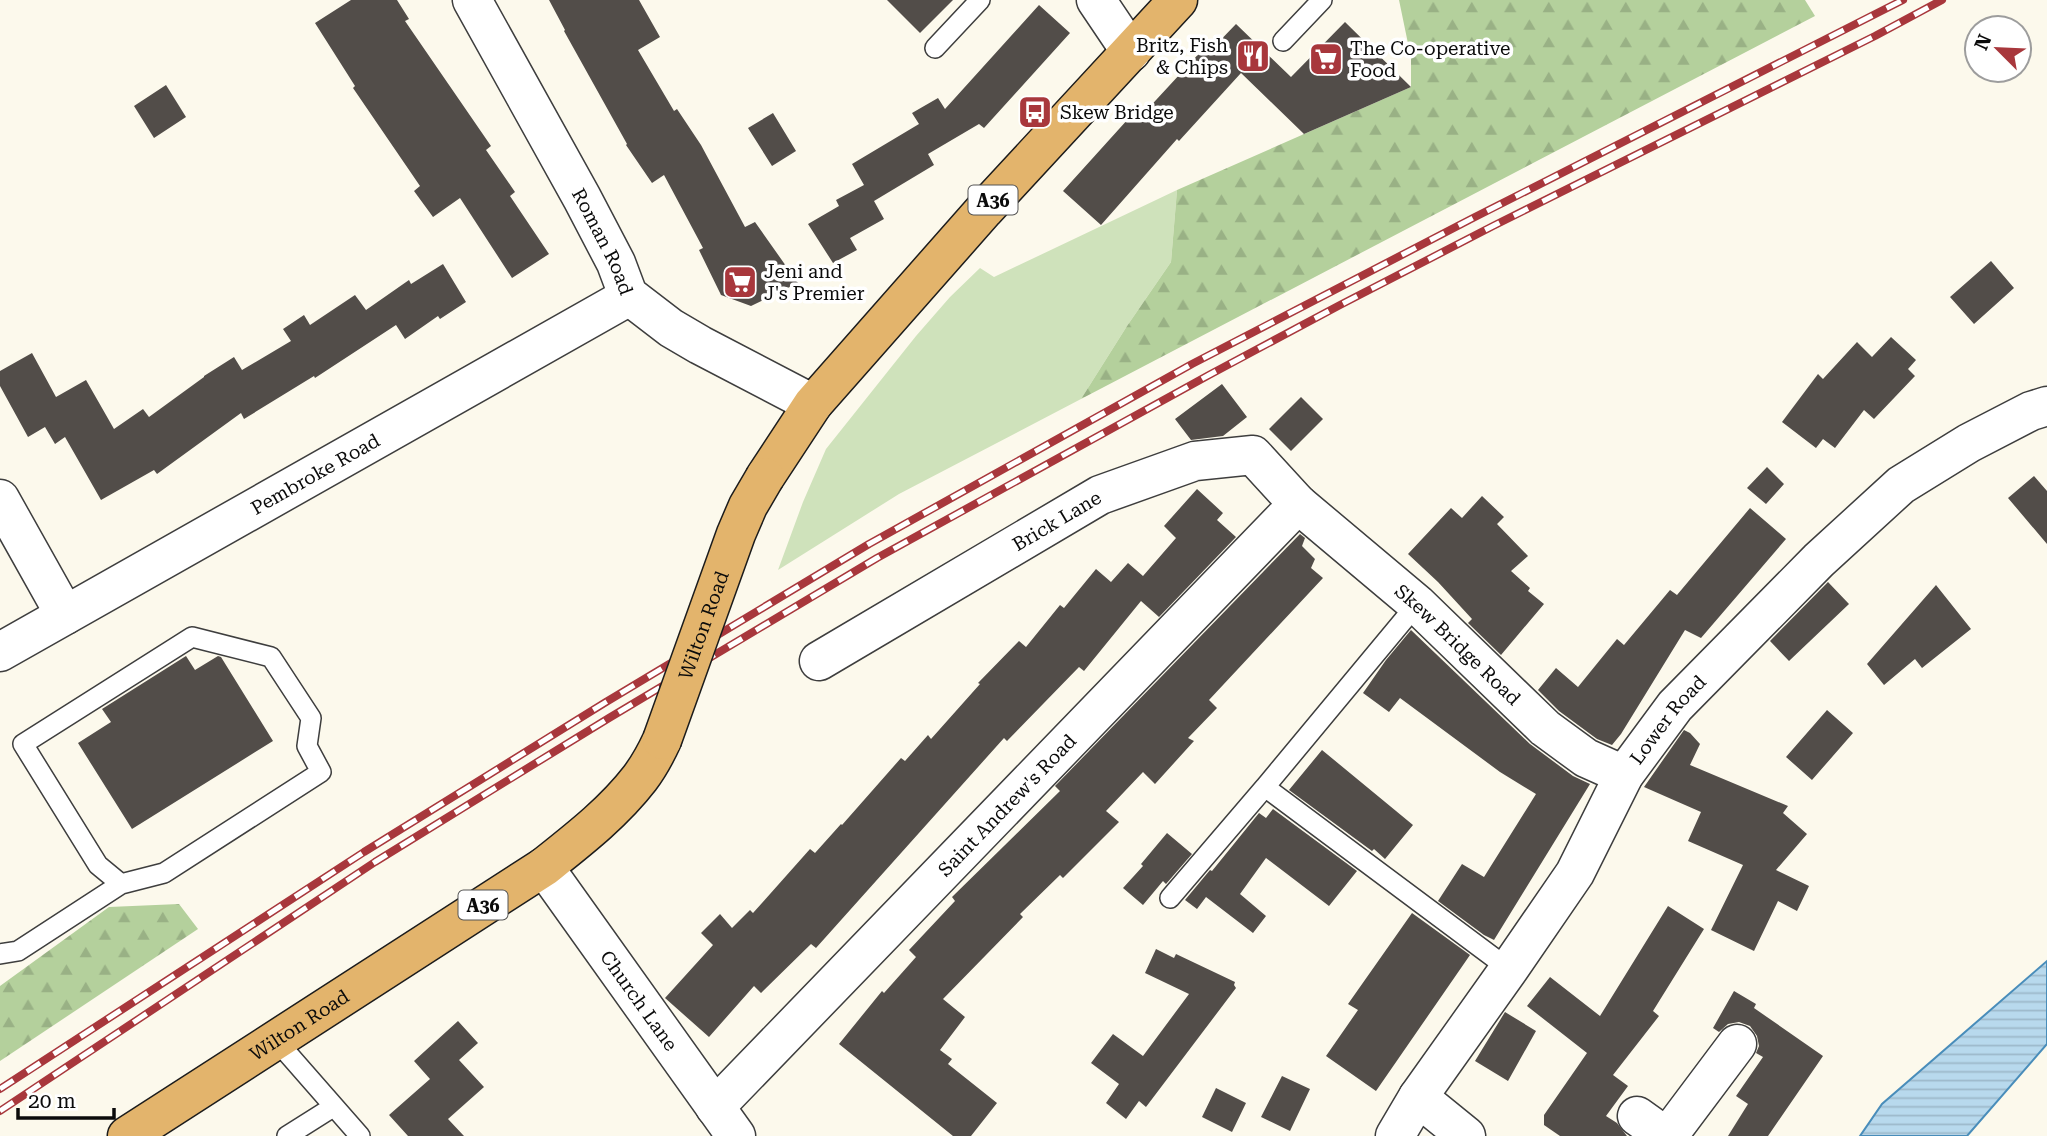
<svg xmlns="http://www.w3.org/2000/svg" width="2047" height="1136" font-family="'Roboto Serif',serif">
<defs>
<pattern id="forest-firs" width="22" height="20" patternUnits="userSpaceOnUse" patternTransform="scale(1.75)"><rect width="22" height="20" fill="#b4d09c"/><path d="M5 1l3.5 6h-7zM16 11l3.5 6h-7z" fill="#99b185"/></pattern>
<pattern id="water-rules" width="6" height="5" patternUnits="userSpaceOnUse" patternTransform="scale(1.75)"><rect width="6" height="5" fill="#b8d9ed"/><path d="M0 2.5h6" fill="none" stroke="#9db9ca"/></pattern>
</defs>
<rect width="100%" height="100%" fill="#fcf9ec"/>
<!-- grass -->
<path fill="#cfe2bb" d="M1177,190L1171,262L1127,326L1081,399L899,494L778,570L803,502L826,449L916,336L950,297L980,268L994,277Z"/>
<!-- forest -->
<path fill="url(#forest-firs)" d="M1399,0H1805L1815,16L1081,399L1127,326L1171,262L1177,190L1411,87V58Z
M179,904L198,929L0,1061V986L109,907Z"/>
<!-- water -->
<path fill="url(#water-rules)" stroke="#498dba" stroke-width="2" d="M2047,961V1044L1967,1136H1860L1882,1104Z"/>
<!-- building -->
<path fill="#524d49" d="M351,0H397L409,19L405,21L491,146L486,150L515,192L510,196L549,254L512,278L460,198L433,217L414,191L420,186L353,88L355,86L315,23Z
M549,0H639L660,37L638,50L674,111L677,109L701,145L745,227L755,222L798,283L751,306L721,295L699,250L703,248L664,175L652,183L626,145L627,144L564,31L565,30Z
M887,0H953L920,33Z
M1039,5L1070,33L984,128L979,124L928,154L934,165L874,201L884,219L850,238L857,250L833,263L808,224L839,206L836,200L864,185L852,164L919,124L912,113L938,98L945,109Z
M1345,22L1411,87L1304,134L1241,73L1179,141L1177,139L1101,225L1063,191L1138,108L1144,113L1205,47L1210,51L1236,24L1291,77Z
M166,85L186,117L154,138L134,106Z
M773,113L796,151L772,166L748,128Z
M1991,261L2014,288L1974,324L1950,297Z
M443,264L466,302L440,319L438,316L405,339L396,325L315,378L314,376L244,419L241,413L157,474L154,470L101,500L65,437L55,444L45,427L28,437L0,386V371L32,353L56,397L86,380L114,429L143,409L149,417L204,377V376L234,357L242,370L291,341L283,329L304,315L310,325L355,295L366,310L409,280L411,284Z
M1891,337L1916,360L1908,369L1915,376L1874,419L1864,410L1835,448L1823,439L1816,448L1782,422L1818,374L1823,379L1857,342L1872,357Z
M1222,384L1247,417L1223,436L1191,440L1175,419Z
M1301,397L1323,419L1291,451L1269,429Z
M1767,467L1784,484L1766,504L1747,488Z
M2034,476L2047,491V544L2008,498Z
M1197,489L1223,513L1217,520L1236,537L1159,617L1141,601L1084,671L1079,667L1007,741L1004,738L816,948L811,944L761,993L754,986L709,1037L665,998L713,945L701,933L720,914L732,928L750,910L753,913L810,849L815,853L841,824L842,825L901,758L905,761L928,735L931,739L980,684L978,683L1019,641L1026,647L1060,605L1064,608L1096,569L1111,582L1128,563L1143,576L1176,538L1164,526Z
M1482,496L1504,517L1497,524L1528,556L1511,571L1530,588L1528,591L1544,604L1501,655L1468,623L1472,619L1438,582L1408,554L1451,508L1462,518Z
M1750,508L1786,539L1701,638L1685,630L1621,734L1612,745L1597,739L1559,711L1538,690L1556,668L1578,687L1617,639L1624,645L1670,590L1677,595Z
M1300,534L1305,538L1302,546L1315,559L1311,568L1323,578L1209,700L1217,708L1188,738L1194,741L1155,784L1143,772L1106,811L1119,822L1063,878L1060,875L1020,914L1023,917L943,999L965,1017L940,1050L952,1059L948,1064L997,1103L971,1136H953L839,1044L882,991L884,993L916,957L909,950L955,901L952,897L1060,791L1055,786Z
M1828,582L1849,604L1789,661L1770,641Z
M1936,585L1971,629L1922,668L1915,659L1884,685L1867,664Z
M1411,630L1530,744L1573,776L1590,784L1494,940L1484,935L1438,901L1462,864L1484,877L1536,794L1500,772L1400,698L1389,712L1363,693L1386,660Z
M186,656L195,670L218,656L221,657L273,741L132,829L78,743L111,722L102,709Z
M1827,710L1853,733L1812,780L1786,757Z
M1684,730L1690,733L1700,744L1690,765L1788,806L1783,813L1807,834L1776,870L1809,886L1797,911L1778,901L1754,951L1711,930L1743,865L1688,841L1701,812L1644,787Z
M1322,750L1413,825L1385,859L1374,849L1372,851L1289,790Z
M1273,809L1357,871L1329,906L1266,858L1240,894L1266,916L1253,933L1206,897L1197,909L1185,900L1210,870L1212,871L1259,813L1266,818Z
M1167,833L1192,854L1166,884L1163,881L1143,905L1123,888L1143,866L1141,864Z
M1668,906L1704,929L1653,1011L1659,1016L1613,1075L1628,1086L1606,1116L1617,1123L1627,1136H1560L1544,1125V1115L1587,1053L1527,1006L1550,977L1600,1016Z
M1412,913L1470,955L1376,1091L1326,1056L1358,1010L1348,1004Z
M1156,949L1174,958L1176,954L1235,982L1234,985L1236,988L1146,1107L1139,1101L1126,1119L1106,1103L1119,1084L1091,1063L1113,1034L1143,1056L1189,994L1145,973Z
M1734,991L1756,1004L1754,1008L1823,1056L1768,1136H1728L1748,1104L1736,1096L1763,1057L1756,1053L1759,1046L1757,1036L1750,1026L1739,1022L1728,1024L1719,1032L1713,1028Z
M1505,1012L1536,1031L1508,1081L1475,1061Z
M458,1021L478,1043L459,1060L484,1087L448,1119L464,1136H408L389,1115L430,1079L414,1061Z
M1282,1076L1310,1089L1290,1131L1261,1117Z
M1216,1088L1246,1103L1232,1132L1202,1117Z"/>
<g fill="none" stroke-linecap="round" stroke-linejoin="round">
<!-- service casing -->
<g stroke="#3e3e3e" stroke-width="22">
<path id="service" d="M1283,41L1322,0
M935,48L980,0
M1265,787L1417,604
M1170,898L1265,787L1509,969
M0,954L18,951L121,884L164,873L321,772L307,746L311,718L271,657L192,637L23,744L98,865L121,884
M275,1039L360,1136
M287,1136L333,1107"/>
</g>
<!-- minor casing -->
<g stroke="#3e3e3e" stroke-width="41">
<g id="minor">
<path id="s1" d="M472,0L582,198L616,263L628,295L671,328L700,345L813,404"/>
<path d="M1096,0L1131,52"/>
<path d="M0,499L65,615"/>
<path id="s2" d="M0,652L619,302L628,295"/>
<path id="s3" d="M819,661L1100,495L1195,461L1253,455L1298,504L1417,604L1545,728L1586,758L1624,775"/>
<path id="s4" d="M544,867L736,1136"/>
<path d="M1418,1097L1466,1136"/>
<path id="s5" d="M715,1107L1298,504"/>
<path d="M1637,1116L1665,1136"/>
<path d="M1668,1136L1737,1044"/>
</g>
</g>
<!-- tertiary casing -->
<g stroke="#3e3e3e" stroke-width="41">
<g id="tertiary">
<path id="s6" d="M1395,1136L1418,1097L1509,969L1575,873L1624,775L1675,706L1819,560L1901,485L1969,443L2031,411L2047,406"/>
</g>
</g>
<!-- trunk casing -->
<g stroke="#1c1c1c" stroke-width="41">
<g id="trunk">
<path d="M765,477L813,404L984,210L1178,0"/>
<path id="s7" d="M127,1136L544,867C578,840 613,813 640,778C649,766 656,753 662,740"/>
</g>
</g>
<!-- service -->
<use href="#service" stroke="#fff" stroke-width="19"/>
<!-- minor -->
<use href="#minor" stroke="#fff" stroke-width="38"/>
<!-- tertiary -->
<use href="#tertiary" stroke="#fff" stroke-width="38"/>
<!-- trunk -->
<use href="#trunk" stroke="#e3b46c" stroke-width="38"/>
<!-- rail casing -->
<g stroke="#a8373c" stroke-width="8">
<path id="rail" d="M0,1089L364,852L606,702L869,544L1192,364L1473,218L1903,0
M0,1111L375,862L609,718L877,558L1209,375L1340,305L1493,226L1875,36L1942,0"/>
</g>
<!-- rail -->
<use href="#rail" stroke="#fff" stroke-width="5" stroke-dasharray="16" stroke-linecap="butt"/>
<!-- trunk-bridge casing -->
<g stroke="#1c1c1c" stroke-width="41" stroke-linecap="butt">
<g id="trunk-bridge">
<path id="s8" d="M662,740L736,534L748,506L765,477"/>
</g>
</g>
<!-- trunk-bridge -->
<use href="#trunk-bridge" stroke="#e3b46c" stroke-width="38"/>
</g>
<!-- icons -->
<defs>
<g id="restaurant-square" transform="scale(1.75)"><rect x="-9" y="-9" width="18" height="18" rx="4" fill="#a8373c" stroke="#fff"/><path d="M-5-6h1v4h1v-4h1v4h1v-4h1v5L-1.5 .5V6h-2V.5L-5-1ZM5-6V6H3V1.5H1.5Q1.5-4 5-6Z" fill="#fff"/></g>
<g id="supermarket-square" transform="scale(1.75)"><rect x="-9" y="-9" width="18" height="18" rx="4" fill="#a8373c" stroke="#fff"/><path d="M-6-5.5h2.5l.6 2H6L4.5 2H-2.5L-4.4-4H-6ZM-1.5 3.2a1.3 1.3 0 1 0 .1 0ZM3 3.2a1.3 1.3 0 1 0 .1 0Z" fill="#fff"/></g>
<g id="bus-square" transform="scale(1.75)"><rect x="-9" y="-9" width="18" height="18" rx="4" fill="#a8373c" stroke="#fff"/><path d="M-5-6H5V4H4V6H2V4H-2V6H-4V4H-5ZM-3.5-4V0h7V-4ZM-3.5 1.2v1.5H-2V1.2ZM2 1.2v1.5H3.5V1.2Z" fill="#fff"/></g>
</defs>
<g fill-rule="evenodd">
<use href="#restaurant-square" x="1253" y="56"/>
<use href="#supermarket-square" x="1326" y="59"/>
<use href="#bus-square" x="1035" y="112"/>
<use href="#supermarket-square" x="740" y="282"/>
</g>
<g text-anchor="middle" dominant-baseline="central" stroke-width="7" stroke-linejoin="round" paint-order="stroke">
<!-- shield labels -->
<g fill="#fff" stroke="#545454" stroke-width="2">
<rect x="968.5" y="185.5" width="49" height="29" rx="5"/>
<rect x="458.5" y="890.5" width="49" height="29" rx="5"/>
</g>
<g font-size="18" font-weight="bold" fill="#0b0b0b">
<text x="993" y="200">A36</text>
<text x="483" y="905">A36</text>
</g>
<!-- poi labels -->
<g font-size="19" fill="#0b0b0b" stroke="#fff" text-anchor="start">
<text x="1228" y="45" text-anchor="end">Britz, Fish<tspan x="1228" dy="22">&amp; Chips</tspan></text>
<text x="1350" y="48">The Co-operative<tspan x="1350" dy="22">Food</tspan></text>
<text x="1060" y="112">Skew Bridge</text>
<text x="764" y="271">Jeni and<tspan x="764" dy="22">J's Premier</tspan></text>
</g>
<!-- street labels -->
<g font-size="19" fill="#0b0b0b" stroke="#fff">
<text stroke="none"><textPath href="#s1" startOffset="275">Roman Road</textPath></text>
<text stroke="none"><textPath href="#s2" startOffset="362">Pembroke Road</textPath></text>
<text stroke="none"><textPath href="#s3" startOffset="276">Brick Lane</textPath></text>
<text stroke="none"><textPath href="#s8" startOffset="122">Wilton Road</textPath></text>
<text stroke="none"><textPath href="#s3" startOffset="765">Skew Bridge Road</textPath></text>
<text stroke="none"><textPath href="#s6" startOffset="499">Lower Road</textPath></text>
<text stroke="none"><textPath href="#s5" startOffset="420">Saint Andrew's Road</textPath></text>
<text stroke="none"><textPath href="#s4" startOffset="164">Church Lane</textPath></text>
<text stroke="none"><textPath href="#s7" startOffset="205">Wilton Road</textPath></text>
</g>
</g>
<!-- north arrow -->
<g transform="translate(1998 49) rotate(294)"><circle r="33" fill="#ffffff" stroke="#9d9d9d" stroke-width="2"/>
<path d="M0-5L12 26L0 18L-12 26Z" fill="#a8373c"/>
<text y="-10" font-size="19" font-weight="bold" text-anchor="middle" fill="#0b0b0b">N</text>
</g>
<!-- scale -->
<path d="M18 1108v10h96v-10" fill="none" stroke="#0b0b0b" stroke-width="3.5"/>
<text x="28" y="1108" font-size="21" fill="#0b0b0b" stroke="#ffffff" stroke-width="5" paint-order="stroke">20 m</text>
</svg>
